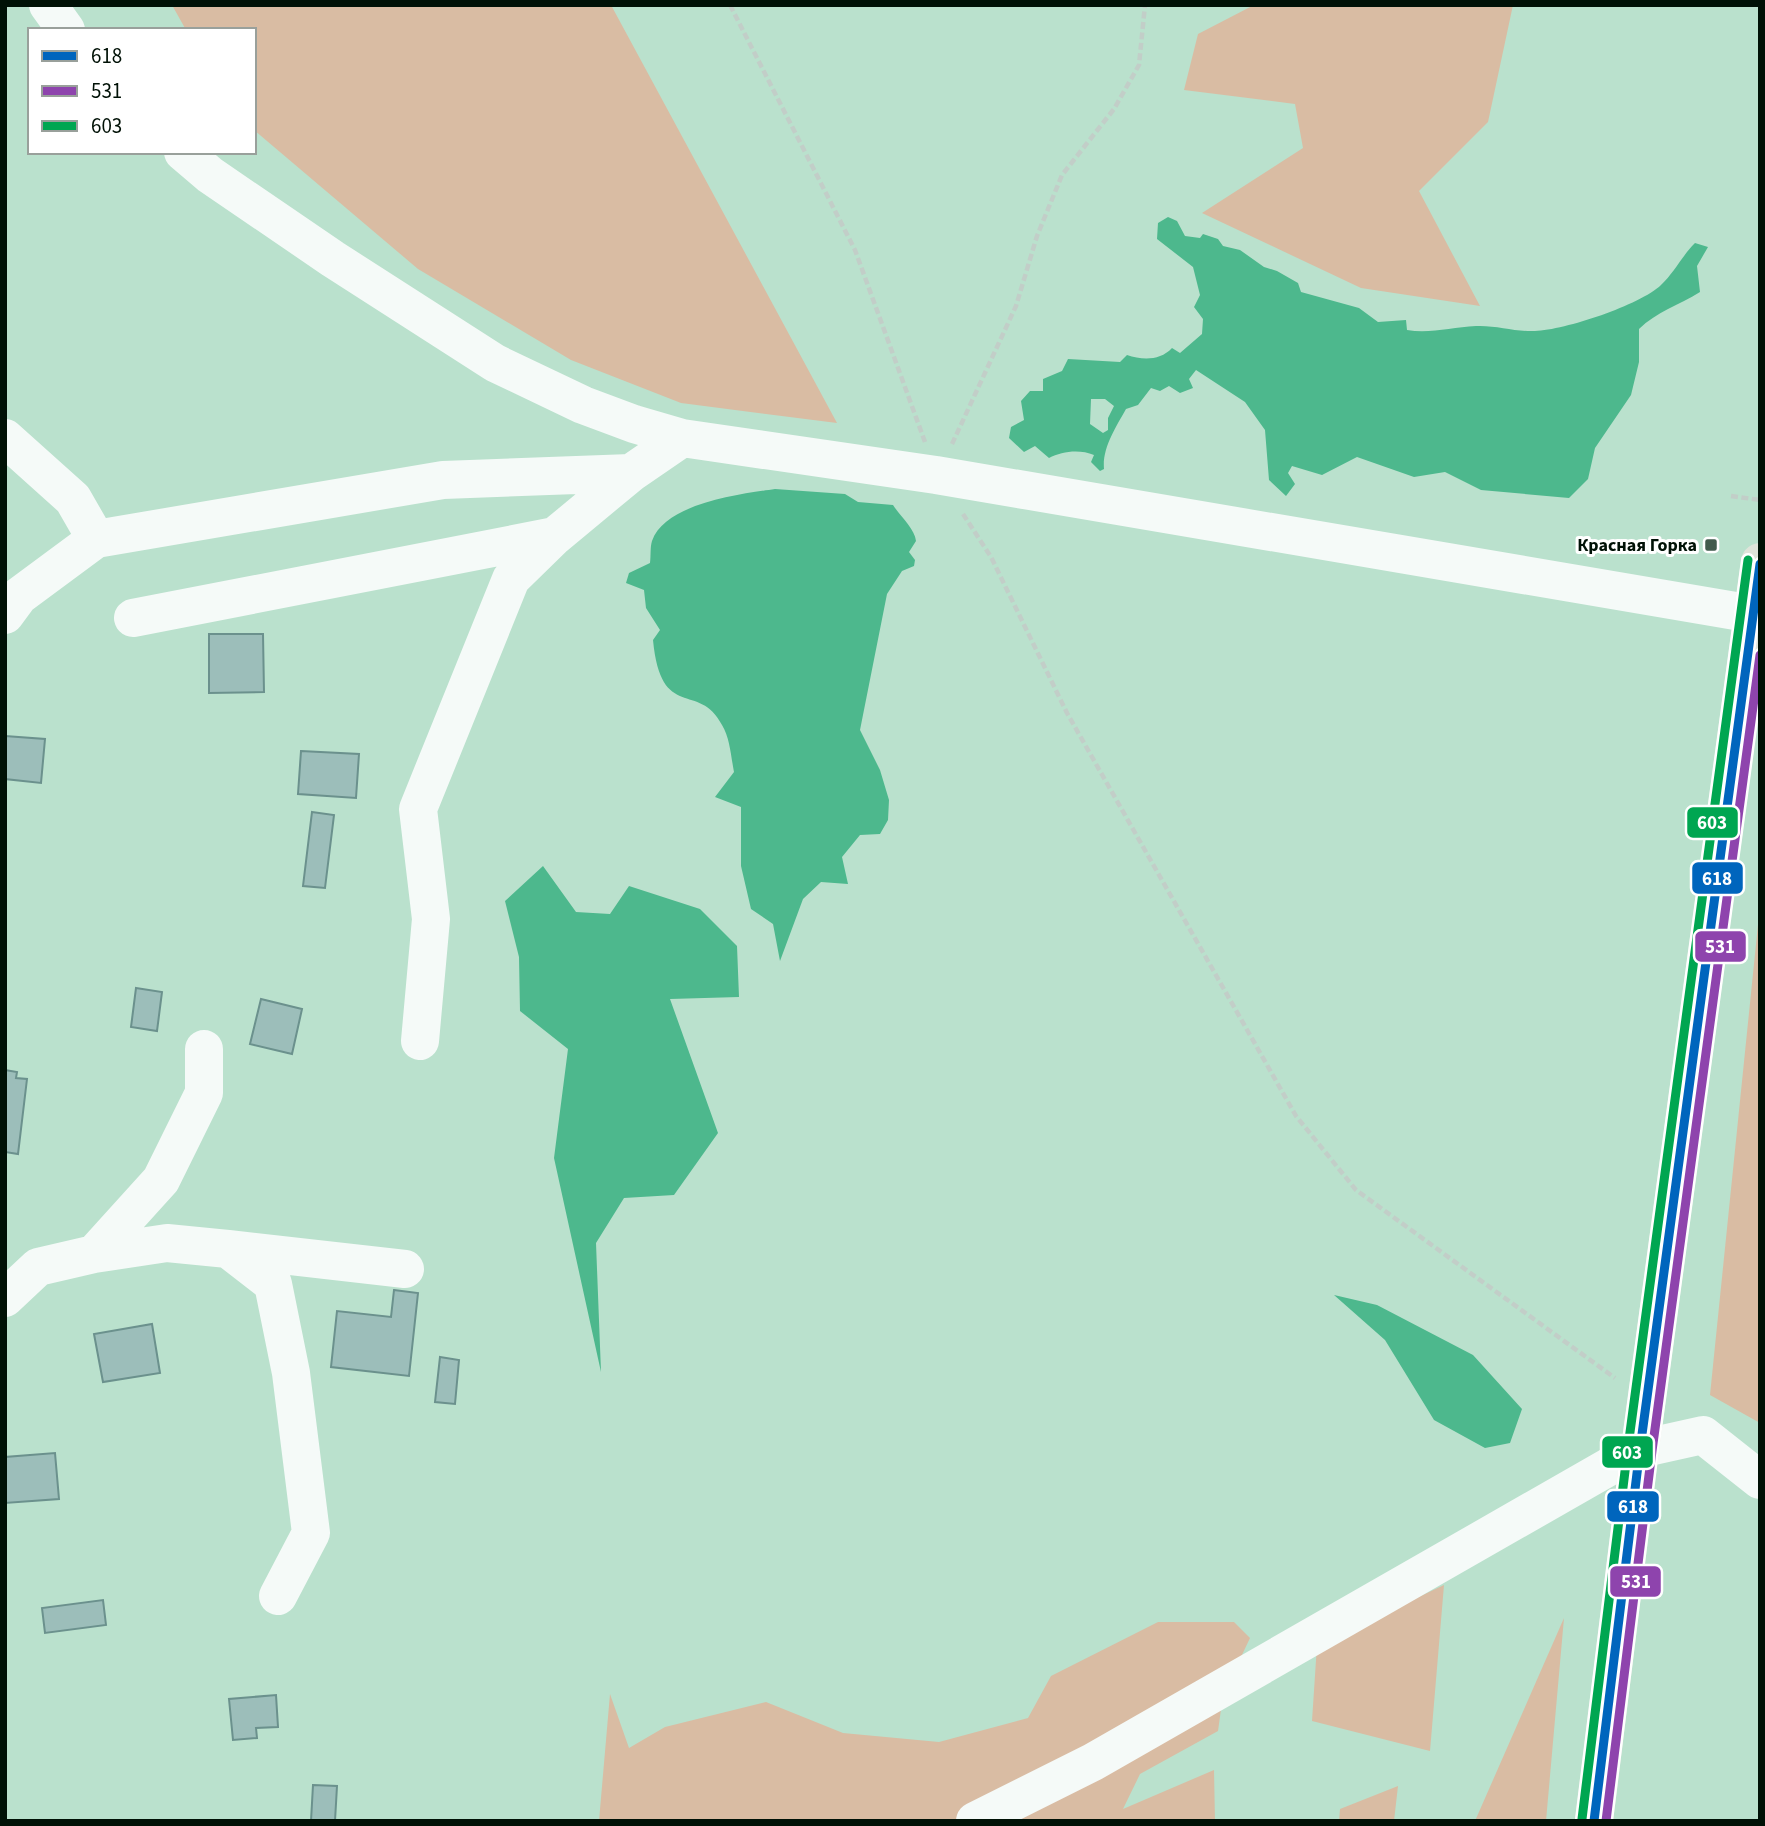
<svg xmlns="http://www.w3.org/2000/svg" width="1765" height="1826" font-family="'Source Sans 3',sans-serif">
<rect width="100%" height="100%" fill="#bae1cd"/>
<!-- green -->
<path fill="#d9bca3" d="M172,5H611L837,423L681,403L571,360L418,269L254,130V30H186Z
M1254,5H1513L1488,122L1419,191L1480,306L1361,288L1202,213L1303,148L1295,104L1184,90L1198,34Z
M1760,905V1423L1710,1395Z
M1444,1585L1430,1751L1312,1721L1317,1645Z
M1564,1618L1546,1821H1475Z
M1158,1622H1234L1250,1638L1223,1695L1218,1731L1140,1774L1123,1809L1214,1770L1215,1821H599L610,1694L629,1748L665,1727L766,1702L843,1733L939,1742L1028,1718L1051,1676Z
M1398,1786L1394,1821H1339L1340,1809Z"/>
<!-- water -->
<path fill="#4db88d" fill-rule="evenodd" d="M1168,217L1177,221L1185,236L1200,238L1203,234L1218,239L1223,246L1240,250L1264,267L1277,271L1298,283L1301,292L1359,308L1378,322L1406,320L1407,330C1430,334 1452,327 1476,326C1496,325 1516,332 1535,331C1565,330 1640,305 1661,285C1674,273 1682,256 1695,243L1708,247L1697,266L1700,292C1679,305 1656,312 1639,329V362L1631,395L1595,448L1588,479L1569,498L1481,490L1445,472L1414,477L1357,457L1322,475L1292,466L1288,473L1295,484L1286,496L1269,480L1265,430L1245,402L1196,370L1189,379L1193,388L1180,393L1169,386L1160,391L1151,388L1138,405L1126,409C1116,427 1102,448 1104,469L1100,471L1091,462L1094,455C1080,449 1062,451 1049,458L1035,446L1024,452L1009,438L1011,427L1024,420L1021,401L1030,391H1043V379L1062,371L1068,359L1120,362L1127,355C1142,360 1160,361 1172,348L1180,353L1202,334L1203,319L1194,307L1200,295L1193,267L1157,239L1158,223ZM1091,399H1105L1114,406L1108,418V430L1103,433L1090,424Z
M775,489L845,494L858,502L893,505C900,516 915,529 916,541L909,552L915,560L914,566L902,571L887,594L860,730L880,770L889,800L888,820L880,834L860,835L842,857L848,884L821,882L803,899L780,961L773,924L751,909L741,866V807L715,797L734,772C731,757 730,738 722,725C699,680 661,723 653,640L660,630L646,608L644,590L626,583L629,573L650,563C651,556 650,547 652,541C665,503 741,494 775,489Z
M543,866L576,912L610,914L629,886L700,909L737,946L739,997L670,999L718,1133L674,1195L624,1198L596,1243L601,1372L554,1158L568,1049L520,1011L519,957L505,901Z
M1334,1295L1377,1305L1473,1355L1522,1409L1510,1443L1485,1448L1434,1420L1385,1340Z"/>
<!-- building -->
<path fill="#9cbeba" stroke="#6b918d" stroke-width="2" d="M209,634H263L264,692L209,693Z
M5,736L45,739L41,783L5,779Z
M301,751L359,754L356,798L298,794Z
M312,812L334,815L325,888L303,886Z
M136,988L162,992L157,1031L131,1027Z
M261,999L302,1009L292,1054L250,1044Z
M5,1070L17,1072L16,1078L27,1079L18,1154L5,1152Z
M394,1290L418,1293L409,1376L331,1367L337,1311L391,1317Z
M152,1324L160,1373L103,1382L94,1334Z
M440,1357L459,1360L455,1404L435,1402Z
M55,1453L59,1499L5,1503V1457Z
M103,1600L106,1625L45,1633L42,1608Z
M276,1695L278,1727L256,1728L257,1738L233,1740L229,1699Z
M313,1785L337,1786L335,1821H311Z"/>
<g fill="none" stroke-linecap="round" stroke-linejoin="round">
<!-- path -->
<path stroke="#c2cec8" stroke-width="4.5" stroke-dasharray="7 3.5" stroke-linecap="butt" d="M730,5L855,250L925,442
M952,444L1016,306L1037,236L1062,175L1114,109L1139,65L1145,5
M1731,496L1760,500
M963,514L991,557L1067,713L1296,1116L1356,1190L1615,1378"/>
<!-- minor -->
<path stroke="#f5faf8" stroke-width="38" d="M48,5L66,30
M183,152L210,175L333,259L495,363L583,405L634,424L682,438L936,475L1753,614L1760,612
M5,438L73,499L96,539
M5,615L19,596L96,539L443,480L631,473L682,438
M133,618L555,536L631,473
M420,1041L431,919L418,809L511,579L555,536
M228,1249L405,1269
M94,1254L167,1243L228,1249L273,1284L291,1373L311,1533L278,1596
M5,1298L38,1267L94,1254L161,1180L204,1093V1049
M975,1821L1093,1762L1640,1449L1703,1435L1760,1480"/>
<!-- major -->
<path stroke="#dfe4da" stroke-width="38" d="M1594,1821L1640,1449L1760,562"/>
<!-- bus-1 casing -->
<g stroke="#fff" stroke-width="14">
<path id="bus-1" d="M1594,1821L1640,1449L1760,564"/>
</g>
<!-- bus-2 casing -->
<g stroke="#fff" stroke-width="14">
<path id="bus-2" d="M1606,1821L1652,1451L1760,655"/>
</g>
<!-- bus-3 casing -->
<g stroke="#fff" stroke-width="14">
<path id="bus-3" d="M1582,1819L1628,1447L1748,560"/>
</g>
<!-- bus-1 -->
<use href="#bus-1" stroke="#0065bd" stroke-width="9"/>
<!-- bus-2 -->
<use href="#bus-2" stroke="#8e44ad" stroke-width="9"/>
<!-- bus-3 -->
<use href="#bus-3" stroke="#00a651" stroke-width="9"/>
</g>
<!-- markers -->
<rect fill="#415a4c" stroke="#fff" stroke-width="2.5" x="1704" y="538" width="14" height="14" rx="3.5"/>
<g text-anchor="middle" dominant-baseline="central" stroke-width="6" stroke-linejoin="round" paint-order="stroke">
<!-- poi labels -->
<g font-size="18" font-weight="bold" fill="#001106" stroke="#fff" text-anchor="end">
<text x="1697" y="545">Красная Горка</text>
</g>
</g>
<g stroke="#fff" stroke-width="2.5">
<rect x="1686" y="806" width="53" height="33" rx="7" fill="#00a651"/>
<rect x="1691" y="861" width="53" height="34" rx="7" fill="#0065bd"/>
<rect x="1694" y="930" width="53" height="33" rx="7" fill="#8e44ad"/>
<rect x="1601" y="1435" width="53" height="34" rx="7" fill="#00a651"/>
<rect x="1606" y="1490" width="54" height="33" rx="7" fill="#0065bd"/>
<rect x="1609" y="1565" width="53" height="33" rx="7" fill="#8e44ad"/>
</g>
<g font-size="19" text-anchor="middle" font-weight="bold" fill="#fff">
<text x="1712" y="829">603</text>
<text x="1717" y="885">618</text>
<text x="1720" y="953">531</text>
<text x="1627" y="1459">603</text>
<text x="1633" y="1513">618</text>
<text x="1636" y="1588">531</text>
</g>
<!-- border -->
<rect width="1765" height="1826" fill="none" stroke="#001106" stroke-width="14"/>
<!-- legend -->
<rect x="28" y="28" width="228" height="126" fill="#ffffff" stroke="#99a09b" stroke-width="2"/>
<rect x="42" y="51" width="35" height="10" fill="#0065bd" stroke="#99a09b" stroke-width="2"/>
<text x="91" y="63" font-size="21" fill="#001106">618</text>
<rect x="42" y="86" width="35" height="10" fill="#8e44ad" stroke="#99a09b" stroke-width="2"/>
<text x="91" y="98" font-size="21" fill="#001106">531</text>
<rect x="42" y="121" width="35" height="10" fill="#00a651" stroke="#99a09b" stroke-width="2"/>
<text x="91" y="133" font-size="21" fill="#001106">603</text>
</svg>
